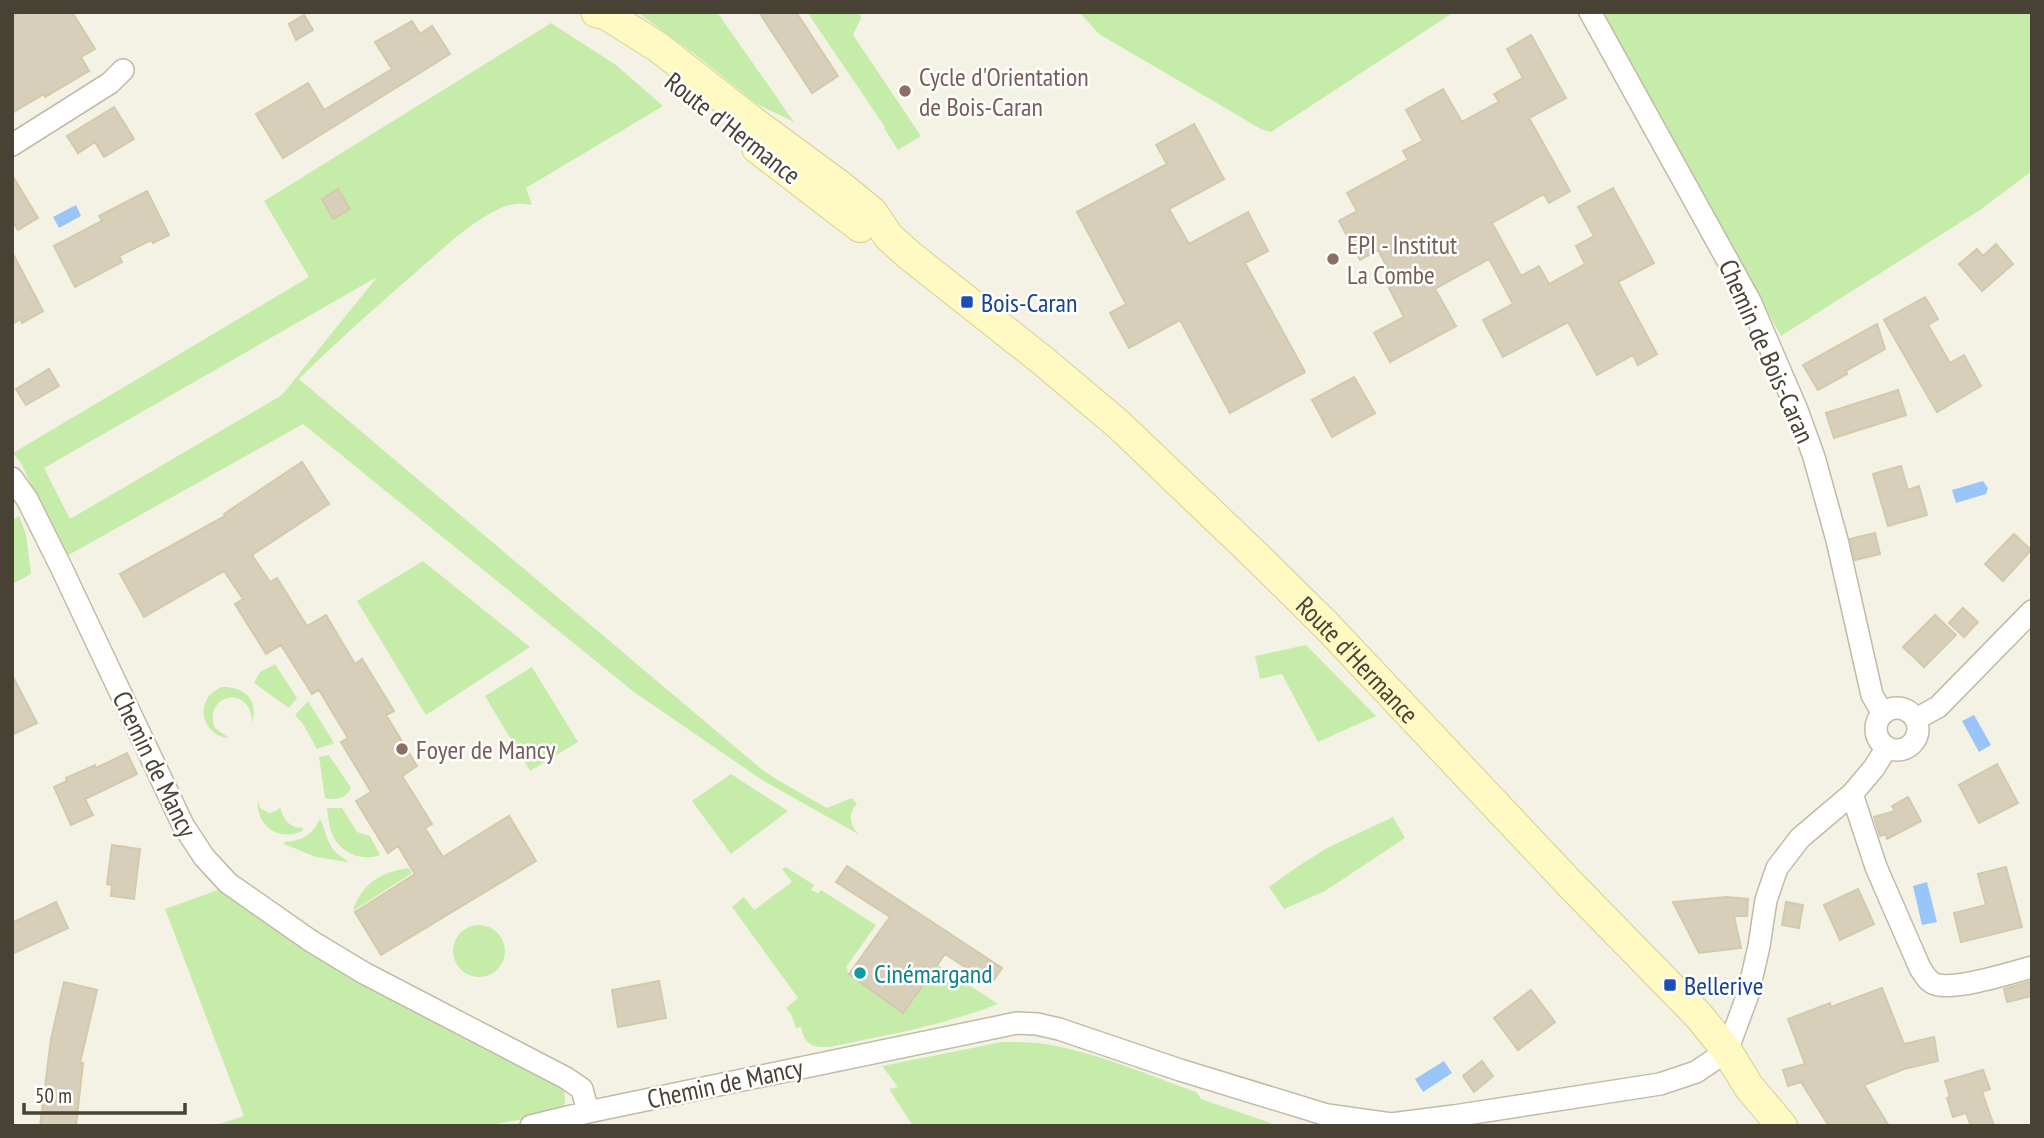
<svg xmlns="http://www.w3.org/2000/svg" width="2044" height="1138" font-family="'PT Sans Narrow',sans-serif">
<rect width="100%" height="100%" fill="#f4f2e5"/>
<!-- green -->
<path fill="#c5eda9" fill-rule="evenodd" d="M637,12H717L794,122L757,104L696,55Z
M807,12H858L861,18L853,35L921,136L898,150L884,128L885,127Z
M1079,12H1454L1271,132L1261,129L1099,34Z
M1601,12H2032V171L1980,210L1781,336Z
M551,23L616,65L663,106L526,188L532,205C520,203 512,203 501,208C469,222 441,251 415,273C375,308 336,342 299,379L760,768L776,779L827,808L852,798L857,804C847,814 850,824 858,834L762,780L634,692L303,424L65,557L21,463L13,453L309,277L264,201ZM377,277L282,395L70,519L44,468Z
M19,516L26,534L31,574L12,584V521Z
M423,561L530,647L426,715L357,601Z
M1306,645L1376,716L1318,742L1282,674L1260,679L1255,656Z
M275,664L297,698L289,708L254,683L260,672Z
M532,667L578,742L530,771L485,696Z
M221,687C244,686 259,699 252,723C252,684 202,694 215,728L229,738C210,737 197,716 207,699C210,693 215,691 221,687Z
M308,701L334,743L317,749L303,724L295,715Z
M329,755L351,788C347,798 335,801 325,798L319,757Z
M731,774L788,811L731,854L692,801Z
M258,800L260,808L269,813L278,810L280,807C284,821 289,827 303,828L302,831C280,842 255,826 258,800Z
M327,808H342L357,832L370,836L380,855C362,862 341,853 333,836C329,827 328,817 327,808Z
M1393,817L1405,838L1325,891L1284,909L1269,887L1297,867L1327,848Z
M320,819C329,838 326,849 348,861L347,862L316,857L284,844V842C302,841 312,835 320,819Z
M786,867L814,885L811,890L818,893L821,890L876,925L846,967L848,970L847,972L902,1013L938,965L998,1004C944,1025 887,1035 830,1047C814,1048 804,1045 801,1027L796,1028L791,1014L786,1008L798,998L732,907L744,897L754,910L792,882L782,869Z
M409,868L412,873L353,911C361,883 382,872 409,868Z
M221,889L564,1087L565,1103L559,1113L484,1126H213L244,1116L165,909Z
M453 951a26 26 0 1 1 52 0a26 26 0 1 1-52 0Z
M1002,1042C1018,1042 1035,1042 1051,1045C1100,1054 1148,1075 1196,1092L1201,1099L1271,1123L1268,1126H913L889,1089L898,1087L882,1066Z"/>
<!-- water -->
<path fill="#9ac5f8" d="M76,205L81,216L59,228L53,217Z
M1983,481L1988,488L1986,494L1956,503L1952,490Z
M1974,715L1991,745L1979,752L1962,721Z
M1927,882L1937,922L1922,925L1913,886Z
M1444,1061L1452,1073L1423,1092L1415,1079Z"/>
<!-- building -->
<path fill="#d7cfb9" stroke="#d3c9ab" stroke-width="2" d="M20,12H72L95,49L81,57L89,71L45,97L44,94L12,113V17Z
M759,12H796L838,76L812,93Z
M304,15L313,30L296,40L289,24Z
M412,21L420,34L432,26L450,54L283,158L256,114L308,83L324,110L392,69L375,42Z
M1531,35L1566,98L1529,118L1570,191L1549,203L1544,194L1492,223L1521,276L1539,266L1549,284L1585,264L1576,246L1594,236L1578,207L1613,188L1654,263L1618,282L1657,354L1638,365L1633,355L1597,375L1568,322L1503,357L1483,320L1513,304L1489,259L1435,289L1456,326L1390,362L1374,333L1404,317L1389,288L1396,284L1378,250L1360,260L1339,221L1357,211L1347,193L1408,160L1403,151L1423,141L1406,110L1443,89L1462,122L1499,102L1494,94L1523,78L1507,49Z
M114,107L134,139L104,157L95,142L78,153L67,136Z
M1194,124L1224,179L1169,209L1189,244L1248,212L1268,251L1245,263L1305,372L1230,413L1180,320L1129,348L1110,313L1126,304L1077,212L1167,164L1156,145Z
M12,175L38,218L18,230L12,221Z
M338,189L350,209L333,219L322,199Z
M147,191L169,235L153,243L151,240L119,256L122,262L75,287L54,246L102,221L99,216Z
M1996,244L2013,264L1982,291L1959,264L1977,249L1983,256Z
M12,252L43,311L22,323L21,319L12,324Z
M1925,297L1938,319L1928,325L1950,363L1964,355L1981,386L1937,412L1884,320Z
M1877,324L1885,349L1846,371L1847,374L1818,390L1803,365Z
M49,369L59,386L26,405L16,389Z
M1354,377L1375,413L1332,437L1312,400Z
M1898,390L1906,415L1834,438L1826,413Z
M302,462L329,504L252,555L270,582L277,578L307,626L326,615L355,664L362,659L394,711L386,715L417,766L402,776L432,824L425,828L443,857L509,816L536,861L381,955L355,912L415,874L398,846L388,853L356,801L371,792L341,742L348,738L319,690L312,694L281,645L266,654L235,604L243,599L224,571L144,617L120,574L225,516L224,514Z
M1901,466L1908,490L1919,486L1927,515L1888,526L1873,474Z
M1875,533L1880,554L1855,560L1850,539Z
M2014,534L2031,550L2003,581L1985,564Z
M1963,608L1978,622L1964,637L1949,623Z
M1935,615L1956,635L1924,667L1903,647Z
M12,675L37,723L12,735Z
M127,753L137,774L85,799L93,815L71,825L54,787L67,781L66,778L95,765L96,768Z
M1997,764L2018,803L1979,823L1959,785Z
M1908,797L1921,821L1887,839L1886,834L1880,836L1874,817L1895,811L1892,806Z
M112,845L140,849L134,899L111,896L112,885L107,884Z
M847,866L1002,968L991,984L945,954L903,1013L849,974L890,917L836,882Z
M2006,867L2022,927L1961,942L1954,913L1986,905L1978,874Z
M1858,889L1874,924L1840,940L1824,905Z
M1726,897L1748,899L1747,916H1734L1741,948L1699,953L1673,902Z
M56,902L68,928L12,954V923Z
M1786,902L1803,905L1799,928L1782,925Z
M659,981L666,1018L618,1027L612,990Z
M2032,981V996L2007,1002L2004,989Z
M64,982L97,990L80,1063H83L76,1126H40L51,1039Z
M1882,988L1904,1044L1934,1037L1938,1061L1904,1069L1864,1085L1889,1126H1829L1801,1082L1788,1086L1783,1070L1805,1064L1788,1019L1830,1003L1831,1007Z
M1531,990L1555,1022L1518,1050L1494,1018Z
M1482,1061L1493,1076L1474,1092L1463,1076Z
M1983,1070L1990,1089L1982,1092L1994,1126H1971L1966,1113L1953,1117L1947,1098L1950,1097L1945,1081Z"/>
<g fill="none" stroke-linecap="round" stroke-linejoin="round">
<!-- street casing -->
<g stroke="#c1bba6" stroke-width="24">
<path id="street" d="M1590,12L1750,301L1797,410L1814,457L1837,540L1872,695L1883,714
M12,145L110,83L123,70
M12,478L27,499L61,567L183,825L204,857L228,883L311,941L364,973L566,1078L582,1089L588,1112
M1876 729a21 21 0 1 1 42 0a21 21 0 1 1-42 0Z
M1916,719L1938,707L2032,611
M1852,794L1876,867L1920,968C1924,974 1927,981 1935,984C1953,991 2011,973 2032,967
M531,1126L588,1112L1017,1023L1037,1024L1059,1029L1180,1070L1327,1115L1391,1124L1454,1116L1660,1084L1696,1072L1727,1051L1748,994L1759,946L1766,900L1777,868L1800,838L1852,794L1874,768L1887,747"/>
</g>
<!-- secondary casing -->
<g stroke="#d9d08f" stroke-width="32">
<g id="secondary">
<path id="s1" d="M596,12L607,15L658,47L756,124L839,185L872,212L889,237L909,255L1042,360L1118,424L1255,555L1327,626L1573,887L1699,1016L1727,1051L1749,1087L1782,1126"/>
<path d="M757,148L860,227"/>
</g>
</g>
<!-- street -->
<use href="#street" stroke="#fff" stroke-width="21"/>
<!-- secondary -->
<use href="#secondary" stroke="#fff9c4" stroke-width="30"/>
</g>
<!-- markers -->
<g fill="#8d6e63" stroke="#fff" stroke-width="2.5">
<circle cx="905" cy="91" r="7"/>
<circle cx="1333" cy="259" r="7"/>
<circle cx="402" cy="749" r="7"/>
</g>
<g fill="#1a4fb4" stroke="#fff" stroke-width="2.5">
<rect x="960" y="295" width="14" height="14" rx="3.5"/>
<rect x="1663" y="978" width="14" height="14" rx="3.5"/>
</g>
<circle fill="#0f9aa8" stroke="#fff" stroke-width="2.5" cx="860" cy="973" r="7"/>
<g text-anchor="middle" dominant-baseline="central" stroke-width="5" stroke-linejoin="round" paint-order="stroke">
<!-- education labels -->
<g font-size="26" fill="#785e54" stroke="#fff" text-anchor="start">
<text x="919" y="76">Cycle d'Orientation<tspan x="919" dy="30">de Bois-Caran</tspan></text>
<text x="1347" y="244">EPI - Institut<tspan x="1347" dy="30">La Combe</tspan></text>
<text x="416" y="749">Foyer de Mancy</text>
</g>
<!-- street labels -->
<g font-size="26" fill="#474234" stroke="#fff">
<text transform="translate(733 128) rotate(38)">Route d'Hermance</text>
<text transform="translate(1767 351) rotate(66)">Chemin de Bois-Caran</text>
<text stroke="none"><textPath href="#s1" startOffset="1004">Route d'Hermance</textPath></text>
<text transform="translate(155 764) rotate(64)">Chemin de Mancy</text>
<text transform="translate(725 1083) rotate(-12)">Chemin de Mancy</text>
</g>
<!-- transit labels -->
<g font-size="26" fill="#164399" stroke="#fff" text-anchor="start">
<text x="981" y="302">Bois-Caran</text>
<text x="1684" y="985">Bellerive</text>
</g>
<!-- culture labels -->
<g font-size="26" fill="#0d838f" stroke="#fff" text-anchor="start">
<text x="874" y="973">Cinémargand</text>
</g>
</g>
<!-- border -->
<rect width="2044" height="1138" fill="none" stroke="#474234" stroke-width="28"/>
<!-- scale -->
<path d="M24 1103v10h161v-10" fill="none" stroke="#474234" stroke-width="3.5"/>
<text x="35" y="1103" font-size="21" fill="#474234" stroke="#ffffff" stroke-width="5" paint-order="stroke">50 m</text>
</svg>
